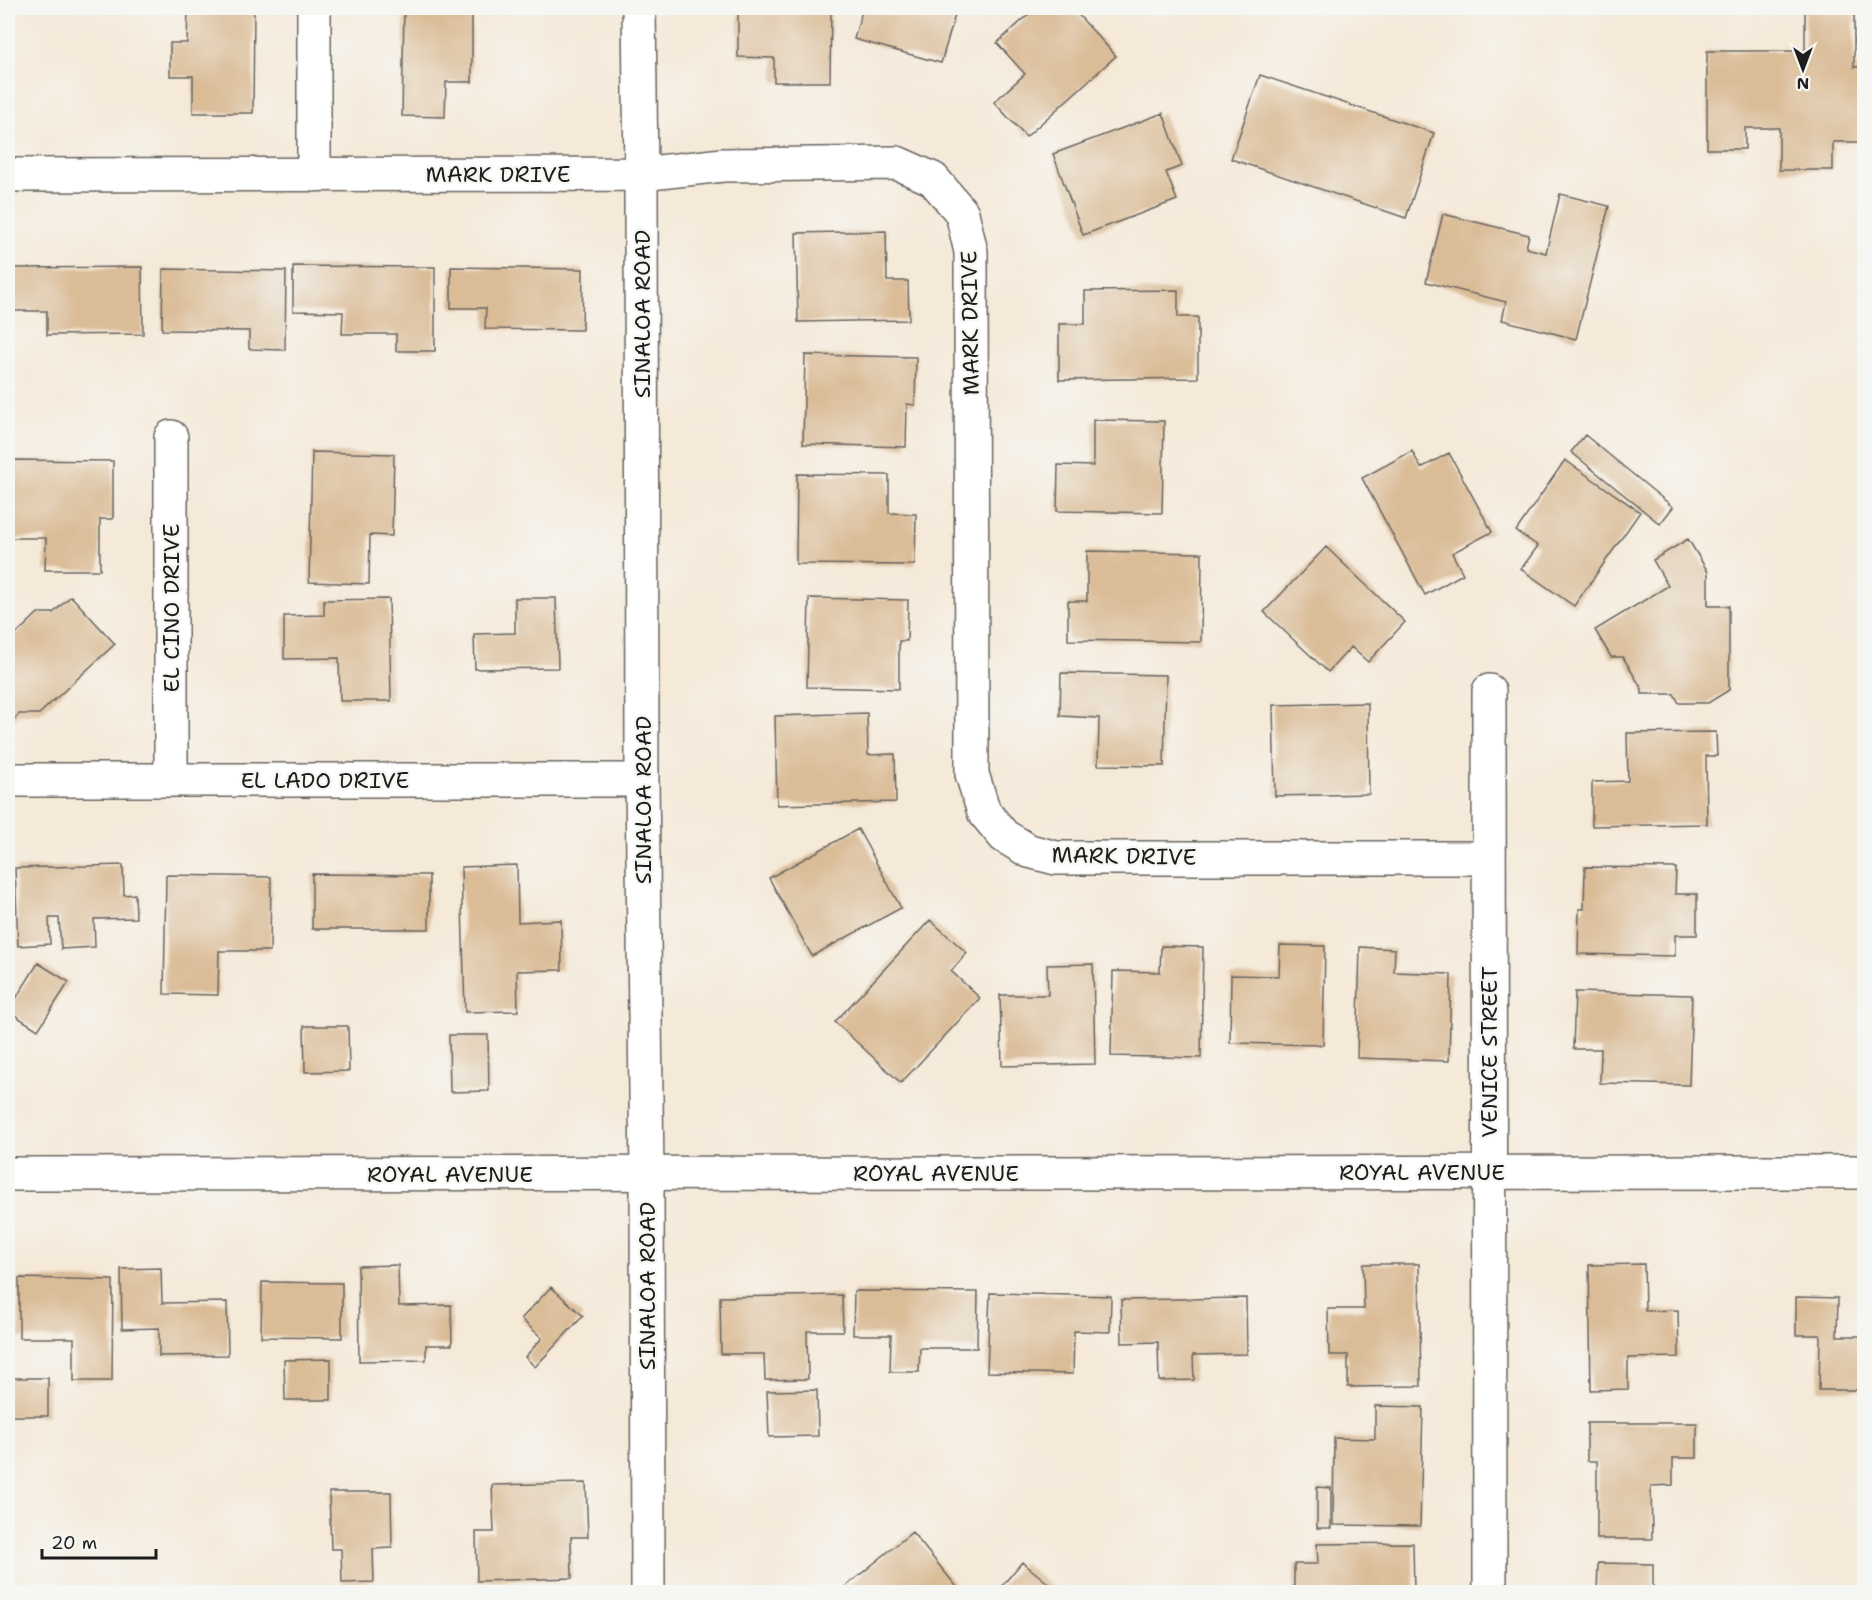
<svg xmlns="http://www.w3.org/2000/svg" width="1872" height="1600" font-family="'Shantell Sans',sans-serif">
<rect width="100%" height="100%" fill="#f6f6f2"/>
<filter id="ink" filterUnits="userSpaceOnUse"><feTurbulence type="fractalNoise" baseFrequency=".0167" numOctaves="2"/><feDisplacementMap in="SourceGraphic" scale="12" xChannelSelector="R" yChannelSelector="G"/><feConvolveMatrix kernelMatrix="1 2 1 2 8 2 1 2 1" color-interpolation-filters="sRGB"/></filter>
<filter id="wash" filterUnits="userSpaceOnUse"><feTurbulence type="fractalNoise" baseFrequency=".008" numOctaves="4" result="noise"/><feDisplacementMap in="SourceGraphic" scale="24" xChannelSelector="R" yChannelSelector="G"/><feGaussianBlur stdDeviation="1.35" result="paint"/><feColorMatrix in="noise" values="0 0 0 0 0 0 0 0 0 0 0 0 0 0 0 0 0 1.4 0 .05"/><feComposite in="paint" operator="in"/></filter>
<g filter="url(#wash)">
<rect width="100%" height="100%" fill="#f5e9d8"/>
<g id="blocks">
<!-- building -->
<path fill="#dabc97" d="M188,8H254L253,113H193V76H170V43H187Z
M404,8H472V82H446L445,117L402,116Z
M738,8H831L830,82H774V58L738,57Z
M863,8H957L941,63L854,39Z
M1036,8H1072L1116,56L1026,137L994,102L1025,74L997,43Z
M1805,8H1854V67H1864V142H1833V170H1779V128H1745V149H1707V51H1805Z
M1260,75L1434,133L1406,218L1231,159Z
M1163,113L1182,166L1166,172L1177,200L1083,235L1053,154Z
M1560,194L1609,206L1576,339L1502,320L1506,302L1426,282L1443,214L1529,235L1526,248L1546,253Z
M886,231L887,281H908L909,320L798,322L796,233Z
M293,266L435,267V351H396V334H342L343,312L293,311Z
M142,267L143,334L47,335V311H13V268Z
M451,267L583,269L582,330L485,329L486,308H451Z
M163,269L286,271L285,350L249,349V331L162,330Z
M1178,290V317H1198V378L1059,380V324H1085V291Z
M805,355L916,357L915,405L907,404L906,447L803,444Z
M1093,420L1164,421L1162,513L1057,511L1058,465L1093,466Z
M1585,435L1673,507L1660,524L1571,452Z
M1412,451L1421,468L1449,453L1492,532L1452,553L1463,574L1425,595L1362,478Z
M312,452L394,454L392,536L370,535L369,584L309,582Z
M9,460L113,461V519H100V570H45L46,538H9Z
M1565,460L1640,512L1574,606L1521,569L1538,546L1516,531Z
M797,474L889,475V513L916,514L915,565L796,564Z
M1688,539L1708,572V606H1729V690L1708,703H1679L1674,694H1642V689L1623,657H1611L1595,630L1668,586L1653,560Z
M1326,547L1405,622L1368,662L1351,647L1328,672L1264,612Z
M1087,551L1202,553L1201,642L1068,640V601H1087Z
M71,596L115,644L39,714H19L12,721H8V642L38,613H53Z
M515,598H556L558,668L475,669L474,634L515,633Z
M809,598L908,600L907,641H899V689L807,687Z
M389,599L391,701H340L339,658L284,659V616L324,615V600Z
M1061,673L1166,675L1164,766L1098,765L1099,718L1060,716Z
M1368,703L1369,794L1275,796L1273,705Z
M867,713L868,755L895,754L896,802L777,805L775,716Z
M1716,732L1717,756H1706L1707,824L1592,826V782L1628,781L1627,733Z
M858,829L901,908L812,956L769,878Z
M123,865L124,895L135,894L136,918L94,919L95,947L61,949L59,918H49L50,944L18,946L15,868Z
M517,865L518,922L561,920L562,970L517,971L518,1011L465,1012L461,867Z
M1585,867L1676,868L1675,894H1697V935H1675V956L1578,954L1579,909H1584Z
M312,874L429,875V929H312Z
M166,875L271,877L270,951H219L218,995L164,994Z
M930,920L967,953L951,971L980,998L901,1083L835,1022Z
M1280,945L1325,946L1323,1045L1230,1043L1231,975L1279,976Z
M1161,946L1203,947L1201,1058L1111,1056L1113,971L1160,972Z
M1360,947L1395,949L1394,972L1451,974L1449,1061L1357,1058Z
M38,963L69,982L38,1030L8,1011Z
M1093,964L1095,1064L1002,1066L1000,995H1048L1047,965Z
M1575,992L1692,995L1689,1085L1600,1083L1601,1049H1573Z
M304,1026H348L349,1071L305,1072Z
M449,1035H488L489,1091L450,1092Z
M1363,1264H1419L1421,1386L1348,1387V1355H1329L1328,1309H1364Z
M1644,1264L1645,1311L1678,1310L1679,1357L1628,1358V1389L1591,1390L1589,1265Z
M398,1265L399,1306L451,1305L452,1345H426V1360L359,1361L358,1266Z
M161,1268L162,1303L227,1302L228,1355L159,1356V1328L122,1329L121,1269Z
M19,1278L113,1280L112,1381H74V1338H19Z
M262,1282L342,1283V1338L261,1337Z
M551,1287L583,1316L535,1367L525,1357L542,1338L521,1319Z
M854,1291L978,1292L977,1348H920L919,1372H890L891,1335H853Z
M990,1293L1111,1296L1110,1332L1074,1331L1073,1374L987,1372Z
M842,1295L843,1331H807L808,1379L765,1380L764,1354H721L720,1297Z
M1796,1297L1838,1298L1837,1336H1864V1390H1819L1820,1335H1796Z
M1246,1298L1247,1354L1193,1355L1194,1380L1159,1381L1158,1342L1122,1343L1121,1300Z
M331,1359V1400H285L284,1360Z
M8,1378H48V1416H8Z
M817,1390L818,1436L769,1437L767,1391Z
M1375,1406L1423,1407L1420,1526L1333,1525L1334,1438L1375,1439Z
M1587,1423H1697V1458H1673V1485L1651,1486L1652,1539H1597V1461H1587Z
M586,1483L588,1537H571L572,1578L477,1581L476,1532H494L492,1485Z
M1317,1487L1331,1488V1528H1317Z
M329,1492H391L392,1548L373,1549L374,1582L342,1583L341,1549H331Z
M912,1532L961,1592H839Z
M1413,1543L1414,1592H1294V1564H1318L1317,1544Z
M1022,1562L1059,1592H997Z
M1598,1563L1653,1564V1592H1597Z"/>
</g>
</g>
<g filter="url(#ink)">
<use href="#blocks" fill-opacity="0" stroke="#68645e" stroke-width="1.5"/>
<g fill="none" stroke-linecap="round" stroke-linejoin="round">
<!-- minor casing -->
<g stroke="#68645e" stroke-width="36">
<path id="minor" d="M314,8V175
M639,8L641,174L642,780L647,1174L648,1592
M8,175L641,174L723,165L897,163L933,179L962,213L971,252L972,774L984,812L1004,836L1029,851L1056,858H1489
M171,437V780
M1489,691L1490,1592
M8,780H642"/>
</g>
<!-- major casing -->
<g stroke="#68645e" stroke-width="36">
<path id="major" d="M8,1174L1864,1172"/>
</g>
<!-- minor -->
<use href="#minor" stroke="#fff" stroke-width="33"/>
<!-- major -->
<use href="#major" stroke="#fff" stroke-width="33"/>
</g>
</g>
<g text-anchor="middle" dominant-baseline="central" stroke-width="5" stroke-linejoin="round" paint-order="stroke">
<!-- street labels -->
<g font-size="22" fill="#1c1c1c" stroke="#f6f6f2">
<text x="498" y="174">MARK DRIVE</text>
<text transform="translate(642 314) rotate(-90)">SINALOA ROAD</text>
<text transform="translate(970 323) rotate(-91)">MARK DRIVE</text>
<text transform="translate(171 608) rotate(-90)">EL CINO DRIVE</text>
<text x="325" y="780">EL LADO DRIVE</text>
<text transform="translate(643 800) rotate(-90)">SINALOA ROAD</text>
<text transform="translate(1124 856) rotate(1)">MARK DRIVE</text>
<text transform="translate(1489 1052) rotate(-90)">VENICE STREET</text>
<text x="1422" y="1172">ROYAL AVENUE</text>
<text x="936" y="1173">ROYAL AVENUE</text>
<text x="450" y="1174">ROYAL AVENUE</text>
<text transform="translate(647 1286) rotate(-90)">SINALOA ROAD</text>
</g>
</g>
<!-- margin -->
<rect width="1872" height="1600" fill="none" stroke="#f6f6f2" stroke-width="30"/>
<!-- north arrow -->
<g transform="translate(1803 69) rotate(180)" stroke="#f6f6f2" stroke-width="4.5" paint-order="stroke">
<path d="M0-4.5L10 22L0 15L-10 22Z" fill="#1c1c1c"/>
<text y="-9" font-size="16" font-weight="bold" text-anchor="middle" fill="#1c1c1c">N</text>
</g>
<!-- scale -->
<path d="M42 1549v9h114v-9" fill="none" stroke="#1c1c1c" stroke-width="3"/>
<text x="51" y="1549" font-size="18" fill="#1c1c1c" stroke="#f6f6f2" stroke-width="4.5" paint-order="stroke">20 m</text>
</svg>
